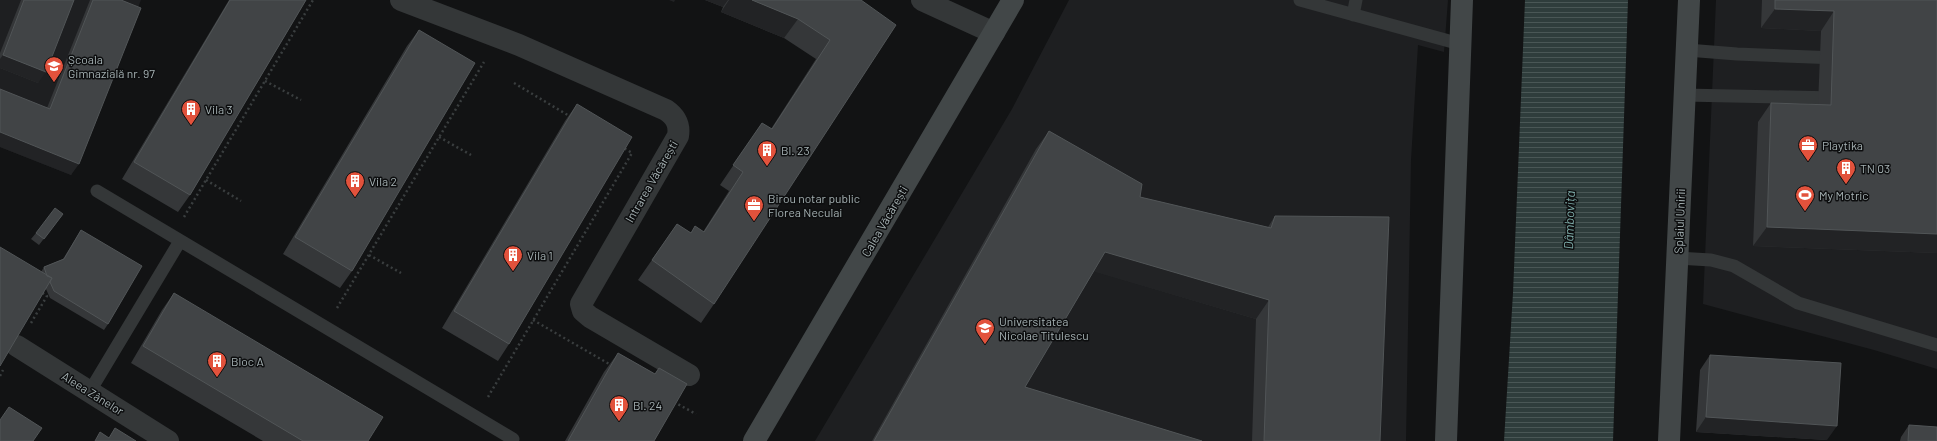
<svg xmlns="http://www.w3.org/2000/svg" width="1937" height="441" font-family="Barlow,sans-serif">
<defs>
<pattern id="water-rules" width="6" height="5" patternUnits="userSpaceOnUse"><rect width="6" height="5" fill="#2f3d3c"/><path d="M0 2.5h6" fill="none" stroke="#4a5756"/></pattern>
</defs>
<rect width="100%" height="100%" fill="#121314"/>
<!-- built -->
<path fill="#1e1f21" d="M0,0H141L71,175L0,147Z
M1069,0H1448L1444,52L1418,45L1411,160L1406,441H815L1012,109Z
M1716,0H1937V369L1874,350L1703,304Z"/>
<!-- water -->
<path fill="url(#water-rules)" d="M1525,0H1628L1613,441H1504L1513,293Z"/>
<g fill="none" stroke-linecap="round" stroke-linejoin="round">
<!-- path -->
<path stroke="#3a3e3f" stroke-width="2.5" stroke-dasharray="2 3" stroke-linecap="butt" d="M265,81L301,100
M514,83L571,117
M439,137L471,155
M206,180L241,201
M184,217L313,0
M369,255L401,273
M337,308L484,62
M533,320L611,365
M31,323L47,296L40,291
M0,376L3,370
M488,397L632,153L624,148
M674,402L696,414"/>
<!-- lane -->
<path stroke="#343738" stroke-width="13" d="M1300,0L1460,44
M1353,15L1356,0
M1687,50L1737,54L1837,58
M1684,95L1836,98
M97,191L513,439
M1677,258L1711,260L1734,266L1798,303L1937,345
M90,391L180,241"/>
<!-- street -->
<path stroke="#343738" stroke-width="22" d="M401,0L519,45L666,110C676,117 680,124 678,136L581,304L583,311L590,317L689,375
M922,0L994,33
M17,346L168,441"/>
<!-- secondary -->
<path stroke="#424748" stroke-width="22" d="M754,441L1013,0
M1446,441L1462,0
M1669,441L1689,0"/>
</g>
<!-- wall -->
<path fill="#353739" d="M21,0H74L38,83L0,68V53Z
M90,0H121L71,175L47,108Z
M229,0H306L190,195L178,212L122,179Z
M705,0H861L714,304L701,323L638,280L677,224L691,233L695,226L703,232L729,191L720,185L762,123L771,129L816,59L784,38L721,12L723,7Z
M1762,0H1937V253L1753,246L1758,122L1771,103L1818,105L1821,31L1761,28Z
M419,30L352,271L340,288L283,254L407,46Z
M577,104L509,344L498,361L442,328L565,121Z
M1049,131L1140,197L1268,227L1275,216L1380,441H1252L1256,319L1094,271L1025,387L1202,441H872L1036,149Z
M63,214L39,245L31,239L36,233Z
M81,230L108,324L104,330L50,298L46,289L41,272L44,267L63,259Z
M174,293L368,441H263L131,363L162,310Z
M618,353L655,374L659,368L654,441H565L604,372Z
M1710,355L1827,440L1696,432L1700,370Z
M1909,425L1937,441H1900L1901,437Z"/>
<!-- shaded-wall -->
<path fill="#222325" d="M669,0H675L674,2Z
M705,0H728L723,7Z
M729,0H752L798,19L784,38L721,12Z
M1775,9L1834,11L1821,31L1761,28Z
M3,55L46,72L38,83L0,68V59Z
M0,132L79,164L71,175L0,147Z
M1767,227L1937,234V253L1753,246Z
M1105,252L1269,300L1256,319L1092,271Z
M1706,417L1837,426L1827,440L1696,432Z"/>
<!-- building -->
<path fill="#414446" stroke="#515557" d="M24,0H74L46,72L3,55Z
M93,0H121L141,8L79,164L0,132V89L50,109Z
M230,0H306L190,195L134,162Z
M752,0H861L896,25L714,304L652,260L677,224L691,233L695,226L704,232L743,172L733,165L762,123L772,129L830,40L798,19Z
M1775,0H1937V234L1767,227L1771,103L1831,105L1834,11L1775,9Z
M419,30L475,63L352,271L295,237Z
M577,104L632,137L509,344L454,311Z
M1049,131L1142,184L1140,197L1271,228L1275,216L1389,217L1380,441H1264L1269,300L1105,252L1025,387L1202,441H874Z
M55,208L63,214L44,239L36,233Z
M81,230L142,266L108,324L54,291L50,282L52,278L47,276L44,267L64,259Z
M0,247L52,278L0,366Z
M174,293L383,417L368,441H303L143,346Z
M618,353L655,374L659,368L687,384L654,441H568Z
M1710,355L1841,363L1837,426L1706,417Z
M9,407L42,428L33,441H0V420Z
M1909,425L1937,427V441H1908Z
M115,428L136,441H95L100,432L109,438Z"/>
<!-- icons -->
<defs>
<g id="school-pin" transform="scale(1)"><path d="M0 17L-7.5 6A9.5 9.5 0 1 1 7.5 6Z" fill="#e2523c" stroke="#0d0e0f"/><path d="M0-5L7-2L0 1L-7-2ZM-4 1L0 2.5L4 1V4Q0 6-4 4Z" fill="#fff"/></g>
<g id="building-pin" transform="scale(1)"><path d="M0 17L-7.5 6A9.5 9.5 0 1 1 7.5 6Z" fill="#e2523c" stroke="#0d0e0f"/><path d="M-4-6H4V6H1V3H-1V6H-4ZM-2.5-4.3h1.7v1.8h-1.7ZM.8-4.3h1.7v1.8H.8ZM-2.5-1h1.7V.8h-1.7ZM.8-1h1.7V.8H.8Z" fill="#fff"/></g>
<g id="office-pin" transform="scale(1)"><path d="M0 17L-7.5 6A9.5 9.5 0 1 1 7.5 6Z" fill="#e2523c" stroke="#0d0e0f"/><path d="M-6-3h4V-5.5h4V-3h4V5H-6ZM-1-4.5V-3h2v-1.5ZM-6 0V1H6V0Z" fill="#fff"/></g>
<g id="stadium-pin" transform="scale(1)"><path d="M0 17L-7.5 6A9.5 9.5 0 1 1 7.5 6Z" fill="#e2523c" stroke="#0d0e0f"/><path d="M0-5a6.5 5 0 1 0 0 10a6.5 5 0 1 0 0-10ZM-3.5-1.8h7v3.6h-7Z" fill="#fff"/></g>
<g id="university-pin" transform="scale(1)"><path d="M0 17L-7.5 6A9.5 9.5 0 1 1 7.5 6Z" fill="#e2523c" stroke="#0d0e0f"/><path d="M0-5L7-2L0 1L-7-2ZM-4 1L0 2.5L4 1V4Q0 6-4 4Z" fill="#fff"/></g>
</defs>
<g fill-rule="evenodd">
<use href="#school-pin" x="54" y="66"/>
<use href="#building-pin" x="191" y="109"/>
<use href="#office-pin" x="1808" y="145"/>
<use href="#building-pin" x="767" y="150"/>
<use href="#building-pin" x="1846" y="168"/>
<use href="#building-pin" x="355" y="181"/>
<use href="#stadium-pin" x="1805" y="195"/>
<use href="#office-pin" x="754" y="205"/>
<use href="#building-pin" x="513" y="255"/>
<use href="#university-pin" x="985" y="328"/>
<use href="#building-pin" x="217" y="361"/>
<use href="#building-pin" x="619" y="405"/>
</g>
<g text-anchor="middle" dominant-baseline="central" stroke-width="3" stroke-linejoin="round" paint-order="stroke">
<!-- poi labels -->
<g font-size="12" fill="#a5b1b3" stroke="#0d0e0f" text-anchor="start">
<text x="68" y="59">Școala<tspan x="68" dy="14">Gimnazială nr. 97</tspan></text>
<text x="205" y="109">Vila 3</text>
<text x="1822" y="145">Playtika</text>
<text x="781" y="150">Bl. 23</text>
<text x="1860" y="168">TN 03</text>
<text x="369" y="181">Vila 2</text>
<text x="1819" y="195">My Motric</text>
<text x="768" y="198">Birou notar public<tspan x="768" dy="14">Florea Neculai</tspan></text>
<text x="527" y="255">Vila 1</text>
<text x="999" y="321">Universitatea<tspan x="999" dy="14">Nicolae Titulescu</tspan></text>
<text x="231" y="361">Bloc A</text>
<text x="633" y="405">Bl. 24</text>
</g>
<!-- street labels -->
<g font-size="12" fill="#a5b1b3" stroke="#0d0e0f">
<text transform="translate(651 181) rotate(-60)">Intrarea Văcărești</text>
<text transform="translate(884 221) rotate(-60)">Calea Văcărești</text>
<text transform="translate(1679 221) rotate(-88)">Splaiul Unirii</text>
<text transform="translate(93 393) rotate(32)">Aleea Zânelor</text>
</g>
<!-- water labels -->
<g font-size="13" font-style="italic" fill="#7eaca9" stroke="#0d0e0f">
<text transform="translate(1569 220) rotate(-88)">Dâmbovița</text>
</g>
</g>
</svg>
